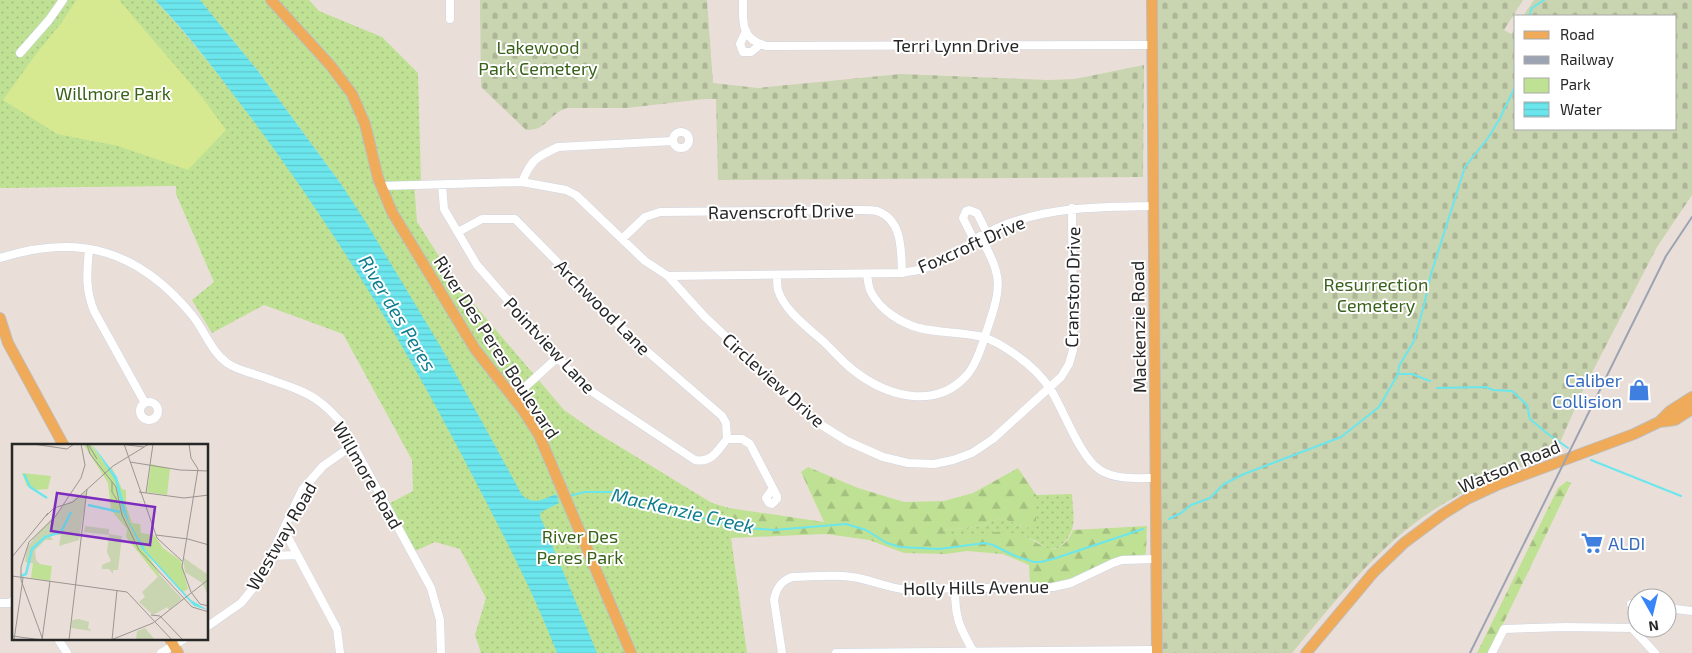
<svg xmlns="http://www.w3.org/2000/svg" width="1692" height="653" font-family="'Exo 2',sans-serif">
<defs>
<pattern id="green-dots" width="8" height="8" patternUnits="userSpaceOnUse" patternTransform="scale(1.25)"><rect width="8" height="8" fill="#bfe194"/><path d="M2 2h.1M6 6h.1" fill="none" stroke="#a4c180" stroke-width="1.8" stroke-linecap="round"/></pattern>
<pattern id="forest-firs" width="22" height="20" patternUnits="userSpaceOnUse" patternTransform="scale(1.25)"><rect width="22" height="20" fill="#bfe194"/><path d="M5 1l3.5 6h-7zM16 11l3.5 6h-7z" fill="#a4c180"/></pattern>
<pattern id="cemetery-stones" width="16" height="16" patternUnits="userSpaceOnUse" patternTransform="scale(1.25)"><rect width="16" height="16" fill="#c9d4b0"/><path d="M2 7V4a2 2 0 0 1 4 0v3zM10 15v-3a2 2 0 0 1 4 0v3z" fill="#adb697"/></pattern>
<pattern id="water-rules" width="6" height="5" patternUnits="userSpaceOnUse" patternTransform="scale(1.25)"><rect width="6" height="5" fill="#6be6ed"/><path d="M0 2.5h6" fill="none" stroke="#5dc5cb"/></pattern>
</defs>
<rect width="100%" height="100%" fill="#eadfd8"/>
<!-- green -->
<path fill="url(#green-dots)" d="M0,0H155C208,57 254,121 300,184H341L258,71L200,0H309L319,11L382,37L418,73L421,181L414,182L417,222L457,284L564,410L594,431L712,503L729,508L731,538L747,653H481L475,635L486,598L460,549L435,542L415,551L390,503L413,491L412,460L343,334L264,305L212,333L192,300L214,282L176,194V186L0,188Z
M1072,494C1073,518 1079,531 1058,548L1047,549L1036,541L1023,536H950L941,530L975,527L1002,518L1026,528L1036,523V495Z"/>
<!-- forest -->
<path fill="url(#forest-firs)" d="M808,467L858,488L904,502L944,501L973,493L1018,468L1036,495V524L1026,528L1002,518L975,527L942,530C962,543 985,530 1007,532C1013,533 1020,535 1026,537C1036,541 1047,552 1058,548C1065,545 1071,536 1073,530L1147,526L1146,552L1145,555C1105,566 1073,583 1030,585L1029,565L1003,554L967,551L946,554L904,553L869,540L826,534L731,538L729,508L824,522L801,472Z
M1567,481L1571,483L1489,653H1477L1558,488Z"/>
<!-- cemetery -->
<path fill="url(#cemetery-stones)" d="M480,0H707L713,83L758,88L901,74L1048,80L1075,79L1144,65L1143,177L718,180L716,99H704L627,108H567C548,114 547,131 526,130L481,87Z
M1158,0H1523L1504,30L1511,34L1516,27V129H1676V16H1523L1534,0H1692V195L1657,247L1584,388L1554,456C1508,470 1463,489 1423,517C1372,553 1332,605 1292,653H1163Z"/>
<!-- pitch -->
<path fill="#d6e890" d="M76,0H119L202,97L226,130L188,170L118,146L57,134L3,100L36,54L62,22Z"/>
<!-- water -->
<path fill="url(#water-rules)" d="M155,0H200L258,71L341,184L367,224L442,349L522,495C533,506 544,499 556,494L559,503L541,512L540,516L597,653H557C532,588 499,527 467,465C405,345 335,231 255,123C223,81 192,38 155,0Z"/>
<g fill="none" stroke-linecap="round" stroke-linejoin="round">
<!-- stream -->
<path stroke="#6be6ed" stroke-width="2" d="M1529,16L1532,8L1544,0
M1398,374H1412L1430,381
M1437,388L1486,387L1493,390L1512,391L1527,405L1530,419L1548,434L1568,448
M1591,460L1681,496
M570,496L584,492H618L662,507L737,527L774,530L846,524L866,530L887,543L900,547L939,549L985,543L993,545L1015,556L1034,562H1041L1056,558L1143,529
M1169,519L1181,513L1191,505L1210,498L1224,484L1244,474L1341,437L1379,407L1398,374L1399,366L1414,341L1424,305L1431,274L1465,167L1488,138L1499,120L1516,85"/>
<!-- minor casing -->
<g stroke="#ced5e0" stroke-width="9">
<path id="minor" d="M743,0C743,23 740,38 766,46L1152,45
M450,19V0
M746,31L740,44L743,52H751L761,44
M20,53L49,20L63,0
M673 140a8 8 0 1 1 16 0a8 8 0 1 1-16 0Z
M522,182C531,160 536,157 558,147L673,141
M442,185L444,209L477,265L575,377L588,389L695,460C712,463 717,451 727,439
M381,186L522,182L566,190L576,195L645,261L668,276L704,316L815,421L847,441L883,457L908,463L934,464L953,460L972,453L993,439L1061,377L1069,364L1073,350V329L1072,208
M458,232L482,219H515L634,340L722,416L726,423L727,439
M622,239L645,217L660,212L861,210C866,210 873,210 877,211C903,220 901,251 902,273
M974,240L963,218L966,211L969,210L977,213L987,233
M89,249C87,273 85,288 94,311L145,403
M0,258C80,233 138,250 192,315C205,331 210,350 227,363C237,370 252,373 263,377C282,384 305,390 321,403C328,408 334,415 340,421L431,588L440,620L441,653
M867,274C868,280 868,287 871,292C880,310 901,323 919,328C939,333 962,332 983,337C994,340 1006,348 1016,355C1029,364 1042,376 1051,390C1064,411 1080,457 1100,470C1116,480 1137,478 1156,478
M777,275C777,280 777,286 778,290C784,311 811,330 826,344C835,353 844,363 853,370C886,396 935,411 967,375C977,363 982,345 987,330C1002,285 1003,278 980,236
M668,276L902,273C910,271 918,271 925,268C953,259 975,237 1002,226C1052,206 1101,207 1154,206
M513,398L558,357
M140 411a9 9 0 1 1 18 0a9 9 0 1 1-18 0Z
M727,439H742L750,444L777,496V499L772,504L769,503L766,498L772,490
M284,530L337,629L340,653
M271,556L297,555
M955,589C955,618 959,626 973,651
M0,603H10L14,599
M1667,608L1692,611
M208,626L241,603L259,581L302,490L323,466L353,445
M1632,628L1636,617L1631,604L1637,605
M58,639L67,653
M161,653L184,639
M782,653L774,600C776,588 781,581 792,577C811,577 833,574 852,577C869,579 885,587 902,589L1053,587L1071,583L1113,563L1122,560L1156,559
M836,653L1157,650
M1492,653L1504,629L1566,627L1632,628L1655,653"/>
</g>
<!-- major casing -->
<g stroke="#bebebe" stroke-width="12">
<path id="major" d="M271,0L331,66L352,94L365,124L378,178L392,212L475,349L523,410L539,435L631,653
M1152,0L1157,653
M0,318L8,343L64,446
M1659,422L1675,420L1692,409
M170,639L178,653
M1306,653L1373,573L1404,543L1443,514L1467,499L1497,485L1634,434L1659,422L1670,411L1692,397"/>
</g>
<!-- minor -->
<use href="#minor" stroke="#fff" stroke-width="8"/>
<!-- major -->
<use href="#major" stroke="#efab59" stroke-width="10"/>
<!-- rail -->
<path stroke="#9ca3b2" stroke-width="2" d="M1470,653L1666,256L1692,217"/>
</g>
<!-- icons -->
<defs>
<g id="shop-bare" transform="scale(1.725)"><path d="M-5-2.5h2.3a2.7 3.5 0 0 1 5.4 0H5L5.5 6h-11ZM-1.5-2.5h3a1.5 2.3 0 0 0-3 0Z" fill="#3f7fe0" stroke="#fff" stroke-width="2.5" paint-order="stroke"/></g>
<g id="supermarket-bare" transform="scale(1.725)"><path d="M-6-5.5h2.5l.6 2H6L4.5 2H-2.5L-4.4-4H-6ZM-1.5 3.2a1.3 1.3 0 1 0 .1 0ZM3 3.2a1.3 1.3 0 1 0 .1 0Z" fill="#3f7fe0" stroke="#fff" stroke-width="2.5" paint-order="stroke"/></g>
</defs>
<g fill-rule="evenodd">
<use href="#shop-bare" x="1639" y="390"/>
<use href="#supermarket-bare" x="1592" y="543"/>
</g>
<g text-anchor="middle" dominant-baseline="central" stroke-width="4" stroke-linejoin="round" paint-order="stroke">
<!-- street labels -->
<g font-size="18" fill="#272727" stroke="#fff">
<text x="956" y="45">Terri Lynn Drive</text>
<text transform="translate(781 211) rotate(-1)">Ravenscroft Drive</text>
<text transform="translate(971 244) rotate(-24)">Foxcroft Drive</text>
<text transform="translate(1072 287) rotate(-89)">Cranston Drive</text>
<text transform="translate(603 307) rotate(45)">Archwood Lane</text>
<text transform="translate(1138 327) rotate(-91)">Mackenzie Road</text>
<text transform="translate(550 345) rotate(47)">Pointview Lane</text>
<text transform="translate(497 347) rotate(57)">River Des Peres Boulevard</text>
<text transform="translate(774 380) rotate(42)">Circleview Drive</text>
<text transform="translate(1509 466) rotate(-23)">Watson Road</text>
<text transform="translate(368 475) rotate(60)">Willmore Road</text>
<text transform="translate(281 536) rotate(-60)">Westway Road</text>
<text transform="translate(976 587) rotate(-1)">Holly Hills Avenue</text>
</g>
<!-- park labels -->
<g font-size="18" fill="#386219" stroke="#fff">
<text x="538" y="47">Lakewood<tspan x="538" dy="21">Park Cemetery</tspan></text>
<text x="113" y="93">Willmore Park</text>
<text x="1376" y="284">Resurrection<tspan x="1376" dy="21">Cemetery</tspan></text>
<text x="580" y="536">River Des<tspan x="580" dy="21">Peres Park</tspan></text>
</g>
<!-- shop labels -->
<g font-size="18" fill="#366cbe" stroke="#fff" text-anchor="end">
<text x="1622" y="380">Caliber<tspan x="1622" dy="21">Collision</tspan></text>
<text x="1608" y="543" text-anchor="start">ALDI</text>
</g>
<!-- water labels -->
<g font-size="19" font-style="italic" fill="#0e7d8d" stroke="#fff">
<text transform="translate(398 313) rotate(59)">River des Peres</text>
<text transform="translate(683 510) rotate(13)">MacKenzie Creek</text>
</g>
</g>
<!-- overview -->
<g transform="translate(12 444)">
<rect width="196" height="196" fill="#eadfd8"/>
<path d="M79,0L97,26L100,24L110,45L114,46V62L120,79L128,80L129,89L142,91L151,104L169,117L176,145L171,148L136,110L122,88L148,131L146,133L114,93L115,85L99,66L96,39L72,1ZM139,20L158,25L155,51L135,48ZM10,29L39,32L36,45L21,46L15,42ZM21,119L40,122L38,137L19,134Z" fill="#bfe194"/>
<path d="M75,47L67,96L47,102L49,91H37L41,96H33L23,106L24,116L29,121L13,118L15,104L22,94L51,62ZM73,82L97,85V90L110,92L106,126H101V130L97,125H90V121L99,117L95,108L97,91L72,88ZM171,113L196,131V151L190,139L173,128ZM148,131L170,155L157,166L155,163L141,171L127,158L133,153L130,148ZM67,175L77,178L76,184L80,187L59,184L60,176ZM133,184L143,196H124L125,187Z" fill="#c9d4b0"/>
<path d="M80,0L105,33L117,78L134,107L179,156L196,166L182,162L130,105L111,68L103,36Z" fill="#6be6ed"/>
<path fill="none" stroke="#6be6ed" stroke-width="2.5" d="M12,30L18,43L35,54M76,61L108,68M9,132L14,130L20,105L33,93L49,88L59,68"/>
<path fill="none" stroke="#9c9591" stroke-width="1" d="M21,0L55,5L62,0M75,0L78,10L104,43L110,71L127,106L180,163L197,168M76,0L85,15M108,0L132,3M112,0L145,94L170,117M177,0L179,14L186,25L170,123L179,148L188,160L197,162M118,18L168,26L197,27M100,38V48L105,56M127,48L172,54L197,51M134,49L141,0M34,72L42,64L61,58L101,22L137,0M144,91L176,95M176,95L197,101M0,113L36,69M0,132L115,148L160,196M139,171L148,172L171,196M0,192L30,196M2,196L11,134M30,196L38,137M31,196L9,136V123L17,98L43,73L69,34L73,21L69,0M57,196L75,45M99,196L141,179L197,135M100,196L105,146"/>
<path fill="#7b2cbf" fill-opacity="0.15" stroke="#7b2cbf" stroke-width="2.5" d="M45,49L143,63L138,101L39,87Z"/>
<rect width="196" height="196" fill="none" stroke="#272727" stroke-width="2.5"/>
</g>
<!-- legend -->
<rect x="1514" y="15" width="162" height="115" fill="#ffffff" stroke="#a9a9a9"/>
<rect x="1524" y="31" width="25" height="8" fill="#efab59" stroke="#a9a9a9"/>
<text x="1560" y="40" font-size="15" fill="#272727">Road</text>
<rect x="1524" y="56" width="25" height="8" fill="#9ca3b2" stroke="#a9a9a9"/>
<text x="1560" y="65" font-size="15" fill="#272727">Railway</text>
<rect x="1524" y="78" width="25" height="15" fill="#bfe194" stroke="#a9a9a9"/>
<text x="1560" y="90" font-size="15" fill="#272727">Park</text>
<rect x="1524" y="102" width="25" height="15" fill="url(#water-rules)" stroke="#a9a9a9"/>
<text x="1560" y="115" font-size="15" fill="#272727">Water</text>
<!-- north arrow -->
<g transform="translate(1652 613) rotate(172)"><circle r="24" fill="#ffffff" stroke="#a9a9a9"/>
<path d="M0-4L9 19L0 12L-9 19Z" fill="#3785f8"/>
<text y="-8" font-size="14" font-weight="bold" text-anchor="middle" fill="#272727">N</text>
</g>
</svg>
